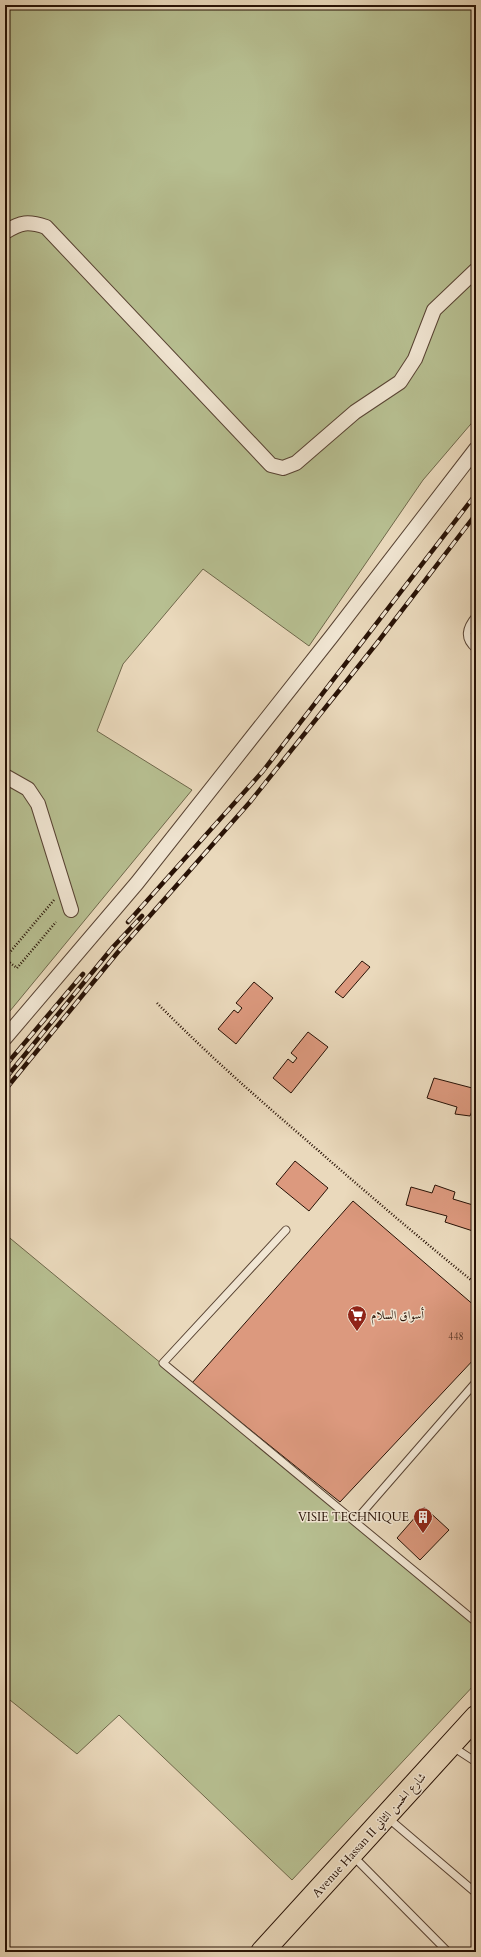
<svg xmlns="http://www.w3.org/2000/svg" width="481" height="1957" font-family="Cardo,Amiri,serif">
<rect width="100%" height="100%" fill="#ead9bc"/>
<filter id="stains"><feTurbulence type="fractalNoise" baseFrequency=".005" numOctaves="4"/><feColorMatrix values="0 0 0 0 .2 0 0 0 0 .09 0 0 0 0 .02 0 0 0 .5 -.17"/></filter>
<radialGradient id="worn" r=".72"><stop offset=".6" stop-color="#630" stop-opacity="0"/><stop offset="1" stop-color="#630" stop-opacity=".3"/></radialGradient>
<!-- green -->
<path fill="#b7bf91" stroke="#6f684b" d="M5,5H476V418L423,480L309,646L203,569L123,664L97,731L192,790L5,1017Z
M5,1234L476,1624V1683L292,1880L119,1715L77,1754L5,1696Z"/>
<!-- building -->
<path fill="#dc997e" stroke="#271105" d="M362,961L370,967L343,998L335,992Z
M254,982L273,998L236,1044L218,1029L234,1010L238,1013L242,1008L236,1003Z
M308,1032L328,1047L291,1093L273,1078L288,1059L293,1063L297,1058L291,1053Z
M434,1078L476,1089V1112L472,1111L470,1116L455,1114L457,1107L427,1098Z
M295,1161L328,1188L309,1211L276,1184Z
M435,1185L455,1192L453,1199L473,1205L476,1194V1232L445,1222L447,1216L406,1205L411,1187L432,1193Z
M353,1201L476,1307V1357L340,1502L192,1383Z
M424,1507L449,1530L420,1560L397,1538Z"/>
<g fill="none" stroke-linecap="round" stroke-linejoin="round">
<!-- lane casing -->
<g stroke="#584333" stroke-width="9">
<path id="lane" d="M476,616C466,628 463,638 476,649
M286,1230L163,1363L476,1622
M355,1521L476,1382
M453,1747L476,1762
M388,1818L476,1893
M353,1856L448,1952"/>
</g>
<!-- street casing -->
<g stroke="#584333" stroke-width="16">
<path id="street" d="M5,232C21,222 28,221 46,227L271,465L283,468L296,463L355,412L400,382L415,359L434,310L476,270
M5,776L28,789L38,804L71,910
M5,1038L137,883L332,636L476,449"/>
</g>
<!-- primary casing -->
<g stroke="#271105" stroke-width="24">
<path id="primary" d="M262,1952L476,1717"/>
</g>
<!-- path -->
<path stroke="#271105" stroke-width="2.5" stroke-dasharray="1 2" stroke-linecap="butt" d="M5,958L54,900
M5,959L17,968L56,922
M157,1003C204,1051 254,1095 305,1139C361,1188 418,1237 476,1284"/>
<!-- lane -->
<use href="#lane" stroke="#f1e6d3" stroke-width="7"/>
<!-- street -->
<use href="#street" stroke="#f1e6d3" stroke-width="14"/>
<!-- primary -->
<use href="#primary" stroke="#ead9bc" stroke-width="22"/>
<!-- rail casing -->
<g stroke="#271105" stroke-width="4.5">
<path id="rail" d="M128,922L263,771L476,494
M5,1066L83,974
M5,1079L113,947L142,916
M5,1090L118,952L250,802L377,643L476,514"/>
</g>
<!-- rail -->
<use href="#rail" stroke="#f1e6d3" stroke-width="3" stroke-dasharray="9" stroke-linecap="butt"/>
</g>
<!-- icons -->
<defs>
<g id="supermarket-pin" transform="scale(1)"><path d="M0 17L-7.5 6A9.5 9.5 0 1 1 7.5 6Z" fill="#8f2418" stroke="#f1e6d3"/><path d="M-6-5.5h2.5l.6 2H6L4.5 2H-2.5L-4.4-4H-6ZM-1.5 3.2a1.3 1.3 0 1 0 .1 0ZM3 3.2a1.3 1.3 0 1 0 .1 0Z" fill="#fff"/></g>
<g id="building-pin" transform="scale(1)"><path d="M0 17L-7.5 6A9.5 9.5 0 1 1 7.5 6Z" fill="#8f2418" stroke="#f1e6d3"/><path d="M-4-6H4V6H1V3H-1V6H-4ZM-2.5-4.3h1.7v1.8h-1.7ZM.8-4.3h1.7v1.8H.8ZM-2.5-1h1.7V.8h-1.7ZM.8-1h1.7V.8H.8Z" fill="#fff"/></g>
</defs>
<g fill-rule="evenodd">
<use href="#supermarket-pin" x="357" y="1315"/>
<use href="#building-pin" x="423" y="1517"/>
</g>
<g text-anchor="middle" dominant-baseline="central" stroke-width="3" stroke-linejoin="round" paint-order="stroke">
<!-- number labels -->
<g font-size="10" fill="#543323">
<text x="456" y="1337">448</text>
</g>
<!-- poi labels -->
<g font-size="12" fill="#271105" stroke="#f1e6d3" text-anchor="start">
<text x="371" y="1315">أسواق السلام</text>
<text x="409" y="1517" text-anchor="end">VISIE TECHNIQUE</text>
</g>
<!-- street labels -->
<g font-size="12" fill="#271105" stroke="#f1e6d3">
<text transform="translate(369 1835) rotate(-48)">Avenue Hassan II شارع الحسن الثاني</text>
</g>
</g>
<!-- margin -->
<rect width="481" height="1957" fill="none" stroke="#ead9bc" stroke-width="20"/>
<rect x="6" y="6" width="469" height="1945" fill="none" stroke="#271105" stroke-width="2"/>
<rect x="10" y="10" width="461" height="1937" fill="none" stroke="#271105"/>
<rect width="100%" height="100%" filter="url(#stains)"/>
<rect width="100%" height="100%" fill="url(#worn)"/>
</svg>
